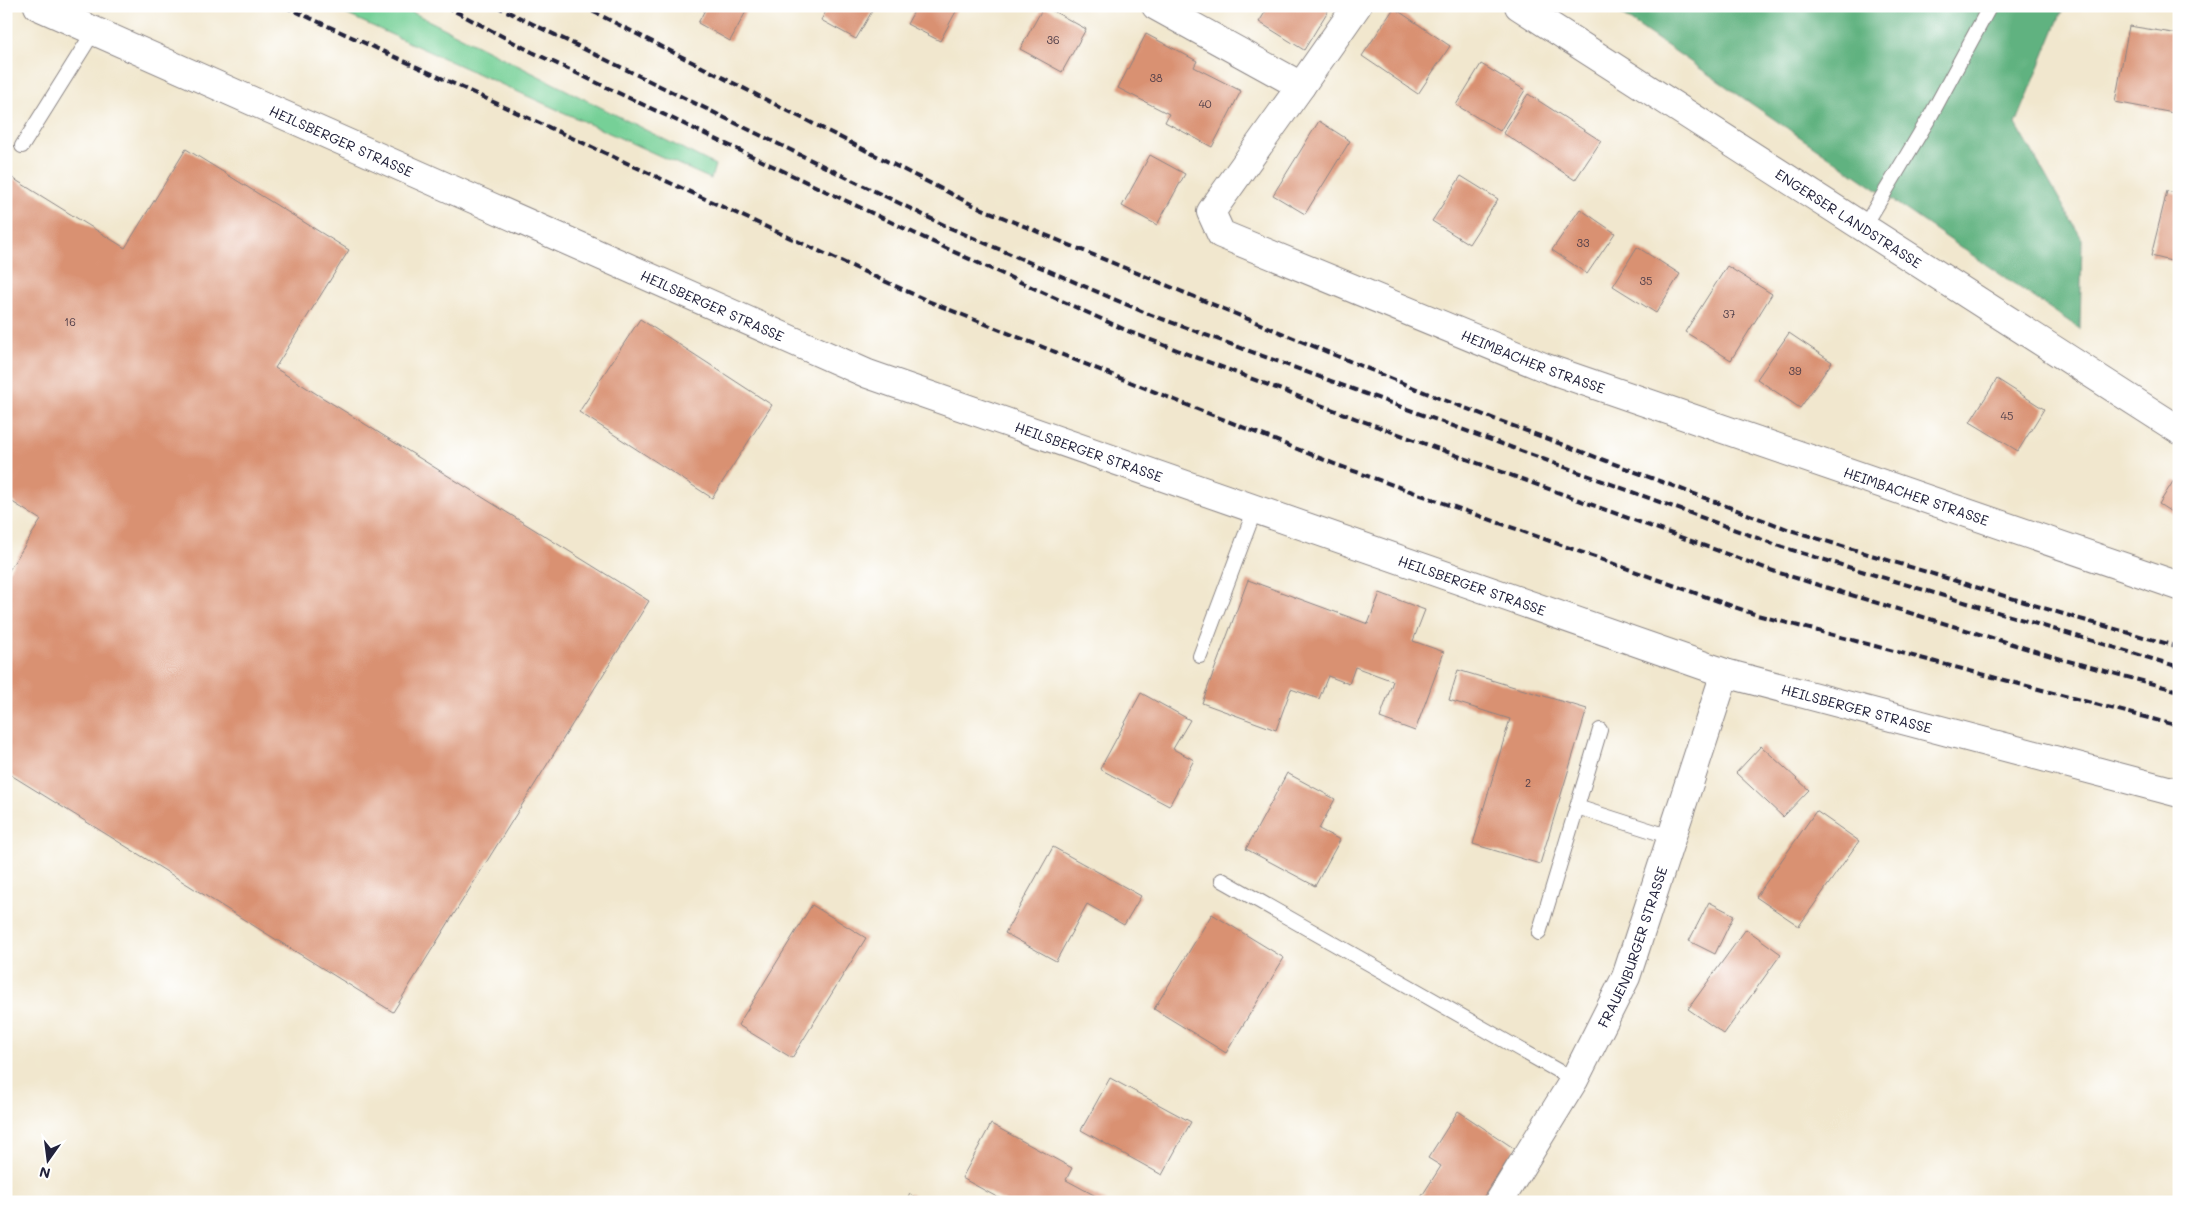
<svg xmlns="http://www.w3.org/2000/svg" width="2185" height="1208" font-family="Mali,sans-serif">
<rect width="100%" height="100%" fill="#fff"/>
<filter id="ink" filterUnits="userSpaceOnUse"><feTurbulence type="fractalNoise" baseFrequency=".02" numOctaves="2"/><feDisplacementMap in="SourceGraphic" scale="10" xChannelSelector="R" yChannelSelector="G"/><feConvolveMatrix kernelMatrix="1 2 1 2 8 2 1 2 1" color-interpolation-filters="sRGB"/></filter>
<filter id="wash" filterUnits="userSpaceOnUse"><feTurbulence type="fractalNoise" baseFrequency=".0096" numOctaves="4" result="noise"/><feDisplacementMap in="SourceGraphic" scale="20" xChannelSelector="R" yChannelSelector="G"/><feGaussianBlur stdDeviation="1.12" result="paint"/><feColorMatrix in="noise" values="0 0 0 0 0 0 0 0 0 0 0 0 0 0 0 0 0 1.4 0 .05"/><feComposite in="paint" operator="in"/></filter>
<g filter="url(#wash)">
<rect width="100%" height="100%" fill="#f1e7ce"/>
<!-- green -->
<path fill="#76d097" stroke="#4c7969" d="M328,6H400L715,165L711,179Z"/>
<!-- forest -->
<path fill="#60b280" stroke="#416a5e" d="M1609,6H2064L2016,124L2082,239L2080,329Z"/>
<g id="blocks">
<!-- building -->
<path fill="#d99172" d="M707,6H749L730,41L698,23Z
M829,6H875L856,39L821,20Z
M917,6H959L940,41L907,24Z
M1044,6L1086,29L1062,72L1020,49Z
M1269,6H1331L1304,50L1259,22Z
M1394,8L1450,46L1418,94L1362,56Z
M2129,26L2179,34V114L2115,102Z
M1146,34L1197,61L1194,67L1241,91L1212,147L1165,122L1169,114L1118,88Z
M1481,64L1525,90L1500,131L1456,105Z
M1528,94L1601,141L1575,180L1503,133Z
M1319,121L1350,141L1305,214L1273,195Z
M186,149L349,250L275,368L649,601L393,1012L6,772V575L41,520L6,498V174L125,248Z
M1150,155L1185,174L1157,225L1122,206Z
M1461,176L1498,199L1469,244L1432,221Z
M2167,191L2179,194V263L2151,256Z
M1580,209L1615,233L1587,274L1552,250Z
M1637,247L1680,274L1656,313L1613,286Z
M1727,266L1772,294L1731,360L1685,332Z
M640,319L772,405L712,498L579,412Z
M1789,333L1832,362L1800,408L1757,379Z
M1997,379L2044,409L2018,451L1970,422Z
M2174,480L2179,483V517L2159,504Z
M1248,580L1368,624L1380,593L1425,610L1413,641L1444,652L1415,731L1380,718L1393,681L1355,667L1349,684L1328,676L1319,699L1291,689L1276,730L1202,703Z
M1458,670L1587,709L1540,864L1473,844L1510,719L1449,700Z
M1141,693L1190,720L1173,749L1194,760L1169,806L1100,769Z
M1761,746L1809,790L1783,817L1736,773Z
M1287,773L1335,799L1319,829L1340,840L1315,886L1246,849Z
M1816,811L1859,841L1799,926L1756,897Z
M1053,847L1141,896L1124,925L1087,904L1056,961L1005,933Z
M1709,902L1734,915L1715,954L1689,941Z
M812,905L866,938L792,1058L738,1025Z
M1212,914L1284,958L1226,1053L1154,1009Z
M1746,929L1781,954L1724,1034L1688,1009Z
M1110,1078L1191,1122L1162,1175L1081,1130Z
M1458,1111L1515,1149L1480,1202H1418L1441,1166L1428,1158Z
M991,1124L1072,1168L1066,1180L1107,1202H1006L962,1178Z
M910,1194L923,1202H905Z"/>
</g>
</g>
<g filter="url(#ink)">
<use href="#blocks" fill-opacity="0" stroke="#8a8484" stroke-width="1"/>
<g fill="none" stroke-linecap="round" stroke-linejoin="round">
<!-- lane casing -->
<g stroke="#8a8484" stroke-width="16">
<path id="lane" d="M22,146L94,31
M1864,227L1931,115L1990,6
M1200,656L1255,509
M1577,807L1600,730
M1222,880L1574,1080
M1539,933L1577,807L1671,837"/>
</g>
<!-- street casing -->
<g stroke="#8a8484" stroke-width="30">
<g id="street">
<path id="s1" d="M38,6L868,374L1725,673L2179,793"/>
<path id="s2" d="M1156,6L1301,86L1211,212L1221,234L1546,368L2179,586"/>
<path d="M1301,86L1357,6"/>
<path id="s3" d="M1499,1202L1574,1080L1626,977L1725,673"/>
</g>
</g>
<!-- secondary casing -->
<g stroke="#8a8484" stroke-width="30">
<g id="secondary">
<path id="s4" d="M1519,6L2179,430"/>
</g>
</g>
<!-- lane -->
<use href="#lane" stroke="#fff" stroke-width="14"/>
<!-- street -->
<use href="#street" stroke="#fff" stroke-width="28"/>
<!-- secondary -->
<use href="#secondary" stroke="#fff" stroke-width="28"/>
<!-- rail -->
<path stroke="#22223b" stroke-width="4" stroke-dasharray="8 4" stroke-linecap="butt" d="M284,6L928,301L1337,465L1757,615L2179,726
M445,6L532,52L952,251L1130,332L1357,419L1776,572L2061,659L2179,691
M496,6L948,227L1146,313L1782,547L2179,667
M582,6L973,205L1436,397L1790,530L2073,617L2179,647"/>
</g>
</g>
<g text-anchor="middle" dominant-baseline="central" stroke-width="4.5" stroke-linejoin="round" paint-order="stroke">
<!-- number labels -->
<g font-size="11" fill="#503e49">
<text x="1053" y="39">36</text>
<text x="1156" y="77">38</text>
<text x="1205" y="103">40</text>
<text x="1583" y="242">33</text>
<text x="1646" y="280">35</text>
<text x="1729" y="313">37</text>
<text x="70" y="321">16</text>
<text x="1795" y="370">39</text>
<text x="2007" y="415">45</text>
<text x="1528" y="782">2</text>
</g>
<!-- street labels -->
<g font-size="14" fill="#22223b" stroke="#fff">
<text stroke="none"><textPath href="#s1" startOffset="332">HEILSBERGER STRASSE</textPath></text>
<text stroke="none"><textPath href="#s4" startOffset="392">ENGERSER LANDSTRASSE</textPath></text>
<text stroke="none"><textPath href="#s1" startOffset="738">HEILSBERGER STRASSE</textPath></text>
<text stroke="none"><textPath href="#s2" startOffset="682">HEIMBACHER STRASSE</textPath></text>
<text stroke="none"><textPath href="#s1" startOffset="1142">HEILSBERGER STRASSE</textPath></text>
<text stroke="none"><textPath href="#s2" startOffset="1088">HEIMBACHER STRASSE</textPath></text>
<text stroke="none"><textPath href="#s1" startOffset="1548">HEILSBERGER STRASSE</textPath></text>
<text stroke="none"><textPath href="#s1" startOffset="1952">HEILSBERGER STRASSE</textPath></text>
<text stroke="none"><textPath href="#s3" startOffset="289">FRAUENBURGER STRASSE</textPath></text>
</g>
</g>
<!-- margin -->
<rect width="2185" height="1208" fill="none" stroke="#fff" stroke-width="25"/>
<!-- north arrow -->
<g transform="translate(48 1160) rotate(194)" stroke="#ffffff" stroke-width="4" paint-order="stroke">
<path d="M0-4L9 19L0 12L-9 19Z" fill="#22223b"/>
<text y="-8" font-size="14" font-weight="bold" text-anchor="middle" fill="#22223b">N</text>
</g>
</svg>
